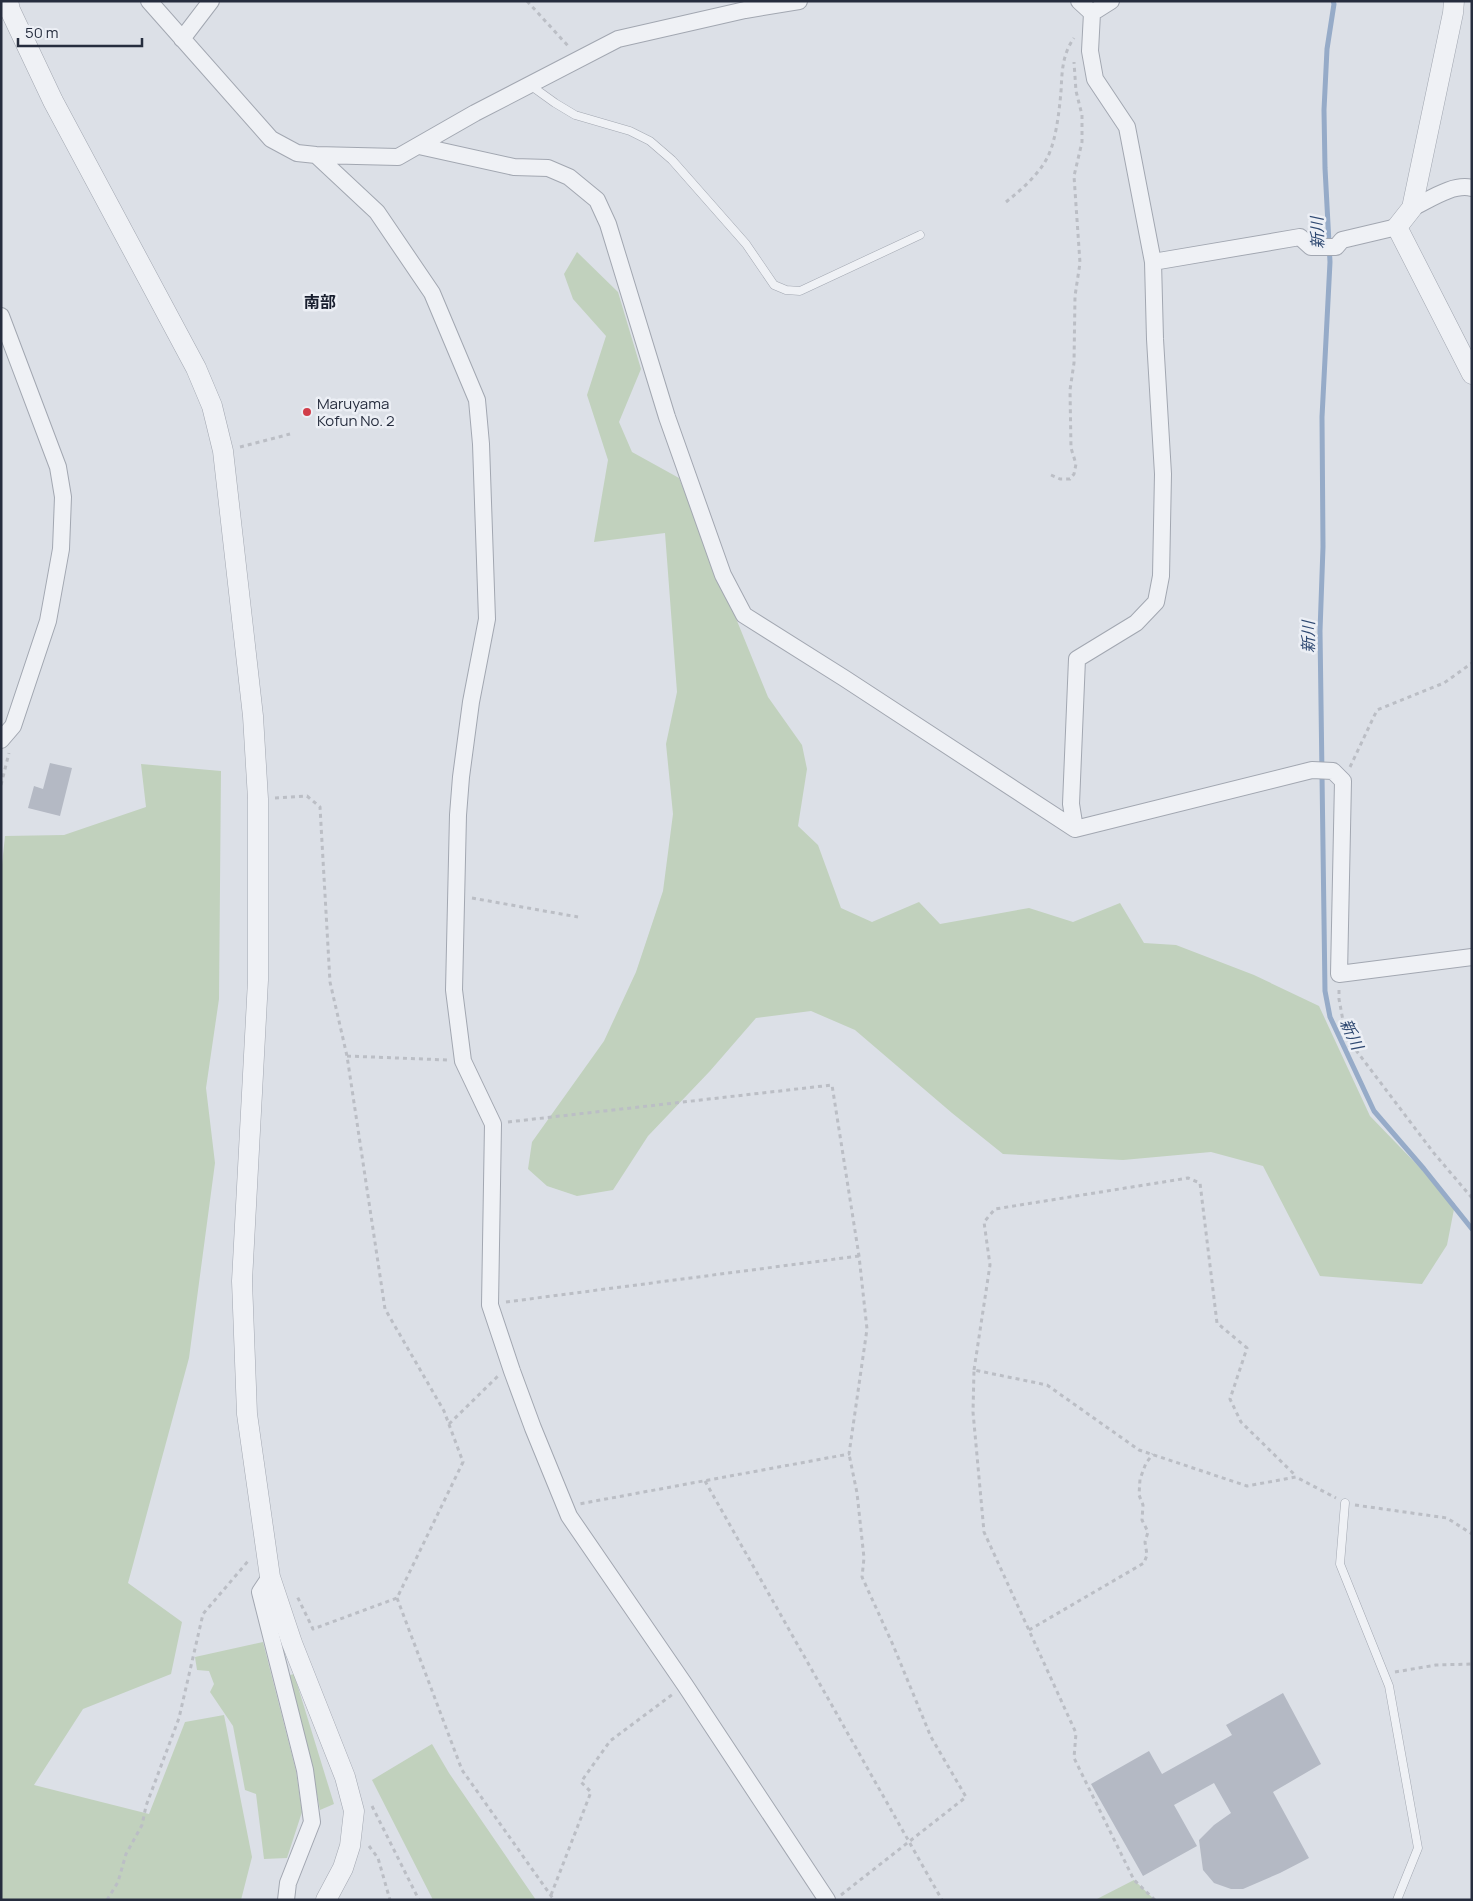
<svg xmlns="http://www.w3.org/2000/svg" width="1473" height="1901" font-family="Manrope,'Noto Sans JP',sans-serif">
<rect width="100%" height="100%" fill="#dce0e7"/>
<!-- green -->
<path fill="#c1d1bd" d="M577,252L618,292L641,369L619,422L632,452L679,478L768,697L802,745L807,769L798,826L818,845L841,908L872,922L919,902L940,924L1029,908L1073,922L1120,903L1144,943L1176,945L1254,975L1319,1006L1370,1116L1455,1204L1447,1245L1422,1284L1320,1276L1263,1166L1211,1152L1123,1160L1003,1154L952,1113L855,1030L811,1011L756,1018L710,1071L648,1136L613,1190L577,1196L547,1186L528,1169L532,1142L604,1041L636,972L663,891L673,814L666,744L677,692L665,533L594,542L608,460L587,395L606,336L573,299L564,274Z
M141,764L221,771L219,999L206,1088L215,1163L189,1358L128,1583L182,1622L171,1674L83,1709L34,1785L149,1814L185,1722L224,1715L252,1857L241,1900H1V874L5,836L64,835L146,807Z
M263,1642L296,1771L302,1812L287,1858L264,1859L256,1794L245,1790L233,1726L210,1692L214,1684L209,1671L197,1670L195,1657Z
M294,1674L334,1804L320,1810L313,1774L286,1676Z
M432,1744L449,1773L536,1900H433L372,1780Z
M1134,1880L1155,1900H1095Z"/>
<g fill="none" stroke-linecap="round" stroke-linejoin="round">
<!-- stream -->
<path stroke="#96abc8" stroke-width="5" d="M1333,1L1334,4L1327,49L1324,110L1325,168L1330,262L1322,417L1323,547L1320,631L1325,991L1330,1017L1374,1111L1424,1169L1472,1229"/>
</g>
<!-- building -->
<path fill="#b4b9c4" d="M50,763L72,768L60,816L28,808L34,786L43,789Z
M1283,1693L1321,1764L1273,1792L1309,1858L1280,1873L1243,1889H1231L1214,1883L1203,1870L1199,1840L1214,1825L1231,1813L1214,1783L1174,1805L1197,1846L1143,1876L1091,1784L1149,1751L1162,1774L1232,1735L1226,1725Z"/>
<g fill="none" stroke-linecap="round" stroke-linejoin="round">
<!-- service casing -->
<g stroke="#a2a7b1" stroke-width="9">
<path id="service" d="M530,85L555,103L575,115L630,131L650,141L672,160L746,244L774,285L786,290L800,291L920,235
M1345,1503L1340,1564L1389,1686L1418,1848L1397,1900"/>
</g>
<!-- minor casing -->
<g stroke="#a2a7b1" stroke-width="18">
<path id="minor" d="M149,1L271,139L297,153L316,155L398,157L475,113L618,39L745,10L799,1
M1079,1L1092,13
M1092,13L1111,1
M182,39L211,1
M419,146L514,167L548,168L569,177L597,200L608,224L667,417L723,575L744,615L844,678L1075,829L1312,770L1333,771L1343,781L1339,974L1472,957
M316,155L377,212L432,293L477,400L481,444L487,619L471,702L461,777L458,815L454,990L463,1061L493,1124L490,1305L512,1371L533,1428L569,1516L685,1685L827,1900
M1412,208C1429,200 1453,183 1472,188
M1153,262L1300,237L1311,247H1336L1342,240L1397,227
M1,316L58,467L63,497L61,549L48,621L13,726L1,740
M1075,829L1071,804L1077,659L1136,623L1156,602L1161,576L1163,474L1155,339L1153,262L1127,127L1095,79L1090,51L1092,13
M270,1577L260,1592L305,1770L312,1822L288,1883L286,1900"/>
</g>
<!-- tertiary casing -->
<g stroke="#a2a7b1" stroke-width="21">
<path id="tertiary" d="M8,1L10,10L53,101L196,368L212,406L223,451L253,716L258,799V980L242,1281L247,1414L270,1577L292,1643L345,1777L354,1811L350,1846L343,1868L326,1900
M1454,1L1453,13L1412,208L1397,227L1472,374"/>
</g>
<!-- path -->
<path stroke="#bbbec5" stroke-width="3" stroke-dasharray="4 4" stroke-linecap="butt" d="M527,1L569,47
M1006,202C1021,190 1037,176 1046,160C1056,143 1059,112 1061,92C1062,72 1062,55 1074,38
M240,447L290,434
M1051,475L1060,479H1070L1074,474L1076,464L1071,448L1070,390L1074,363L1075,296L1080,263L1074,176L1082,142V115L1076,91L1074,62
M1350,767L1377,710L1444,683L1472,663
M1,785L9,753
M275,798L307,796L320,807L330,982L347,1056L385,1309L444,1411L463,1462L397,1598L313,1629L296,1594
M472,898L578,917
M1339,990V999L1346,1037L1433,1152L1472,1198
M347,1056L448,1060
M508,1122L832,1085L859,1256L867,1329L849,1454L579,1504
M506,1302L859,1256
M974,1370L990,1265L984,1222L995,1209L1188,1178L1200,1183L1217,1323L1247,1348L1230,1399L1241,1422L1296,1476
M449,1424L498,1376
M705,1481L942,1900
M1355,1505L1447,1518L1472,1534
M397,1598L462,1770L554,1900
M1029,1630L1144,1563L1147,1555L1145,1542L1148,1532L1142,1520L1143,1505L1139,1495L1140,1479L1146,1463L1153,1454
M1395,1672L1436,1665L1472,1664
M372,1806L419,1900
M369,1846L378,1858L390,1900
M551,1895L591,1792L581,1782L610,1741L673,1694
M841,1895L966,1797L931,1737L893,1645L862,1577L864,1558L857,1493L849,1454
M107,1900L118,1882L126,1854L142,1825L146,1806L179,1718L203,1614L249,1560
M1155,1900L1134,1880L1074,1758L1076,1733L984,1532L973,1412L974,1370L1047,1385L1139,1450L1247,1486L1296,1477L1336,1498"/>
<!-- service -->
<use href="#service" stroke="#eff1f5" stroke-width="8"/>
<!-- minor -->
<use href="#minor" stroke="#eff1f5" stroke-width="16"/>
<!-- tertiary -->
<use href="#tertiary" stroke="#eff1f5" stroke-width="20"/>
</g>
<!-- markers -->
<circle fill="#d13d49" stroke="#eceff5" stroke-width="2" cx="307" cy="412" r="5"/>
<g text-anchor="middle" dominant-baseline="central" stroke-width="5" stroke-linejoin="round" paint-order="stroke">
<!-- poi labels -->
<g font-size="15" fill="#262d3e" stroke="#eceff5" text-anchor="start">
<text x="317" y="403">Maruyama<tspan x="317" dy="17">Kofun No. 2</tspan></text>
</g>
<!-- water labels -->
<g font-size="16" font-style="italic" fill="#2f4972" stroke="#eceff5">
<text transform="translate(1317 233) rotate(-92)">新川</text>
<text transform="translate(1308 637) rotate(-90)">新川</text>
<text transform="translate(1352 1034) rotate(65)">新川</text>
</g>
<!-- neighbourhood labels -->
<g font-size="16" font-weight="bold" fill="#181e2e" stroke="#eceff5">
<text x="320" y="302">南部</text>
</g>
</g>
<!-- border -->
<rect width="1473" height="1901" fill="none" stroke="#262d3e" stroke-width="5"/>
<!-- scale -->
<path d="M18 38v8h124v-8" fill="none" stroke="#262d3e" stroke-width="2.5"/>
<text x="25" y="38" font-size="15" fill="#262d3e" stroke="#eceff5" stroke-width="4" paint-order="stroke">50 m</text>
</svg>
